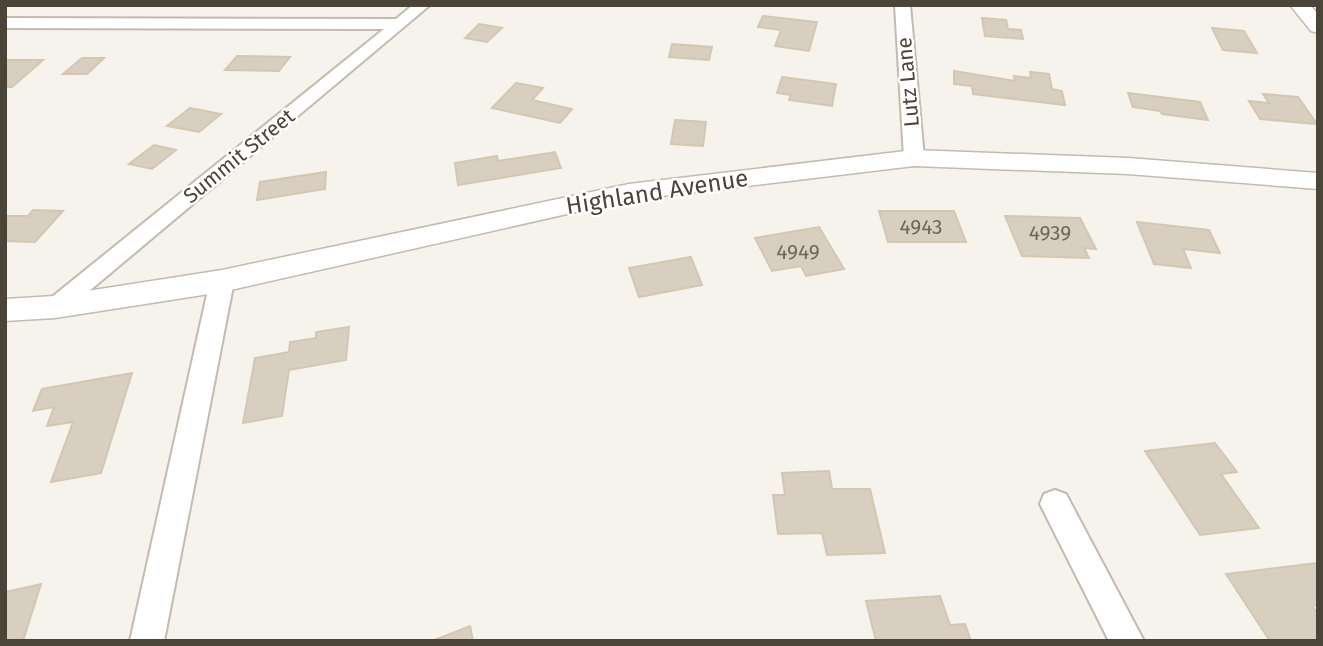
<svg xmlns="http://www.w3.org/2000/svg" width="1323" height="646" font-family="'Fira Sans',sans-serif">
<rect width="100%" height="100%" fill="#f6f3ec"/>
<!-- building -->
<path fill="#d8cfc1" stroke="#d3c7b4" stroke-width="2" d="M763,16L817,22L809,51L775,46L781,30L758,27Z
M982,18L1006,20L1008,29L1021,30L1023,39L985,36Z
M479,24L502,28L487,42L465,38Z
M1212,28L1244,31L1257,53L1223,50Z
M672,44L712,47L709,60L669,57Z
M237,56L290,57L279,71L225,70Z
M82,58H104L87,74H63Z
M5,60H43L12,87H5Z
M954,71L1015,81L1014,76L1031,78L1030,72L1049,74L1052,89L1062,91L1065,105L973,94L972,86L954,84Z
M782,77L836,84L832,106L789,100L791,95L777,93Z
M516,83L543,88L532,100L572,109L560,123L492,108Z
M1128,93L1200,102L1208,120L1162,114L1160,111L1133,107Z
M1263,94L1298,97L1317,124L1260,119L1249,101L1269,103Z
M190,108L221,114L199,132L167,126Z
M675,120L706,122L703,146L671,144Z
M154,145L176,150L152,169L129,164Z
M555,152L561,168L458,185L455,163L497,156L498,161Z
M326,172L325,189L257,200L260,182Z
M33,210L63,211L35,242L5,241V216H28Z
M879,211H954L966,242H888Z
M1005,216L1080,218L1096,249L1084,248L1089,258L1022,256Z
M1137,222L1209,230L1220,253L1183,249L1191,268L1154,264Z
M819,227L844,269L806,276L801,266L772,271L755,238Z
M691,257L702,285L639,297L629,268Z
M349,327L346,360L289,370L282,416L243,423L255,358L289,352L290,342L316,338V332Z
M132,373L101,473L51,482L73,422L47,426L54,407L33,411L42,389Z
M1215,443L1237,472L1221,474L1259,528L1200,535L1145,451Z
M829,471L832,489H870L885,553L827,555L822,533L778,534L773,495H785L782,473Z
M1318,563V605L1312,606L1318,614V641H1270L1226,574Z
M41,584L23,641H5V592Z
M940,596L950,625L965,624L971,641H876L866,601Z
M470,626L473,641H432Z"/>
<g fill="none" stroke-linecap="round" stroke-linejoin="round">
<!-- minor casing -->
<g stroke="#c2bbae" stroke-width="4">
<path id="minor" d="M413,5H430L63,313L55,316L47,313L43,307L47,301L384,29L5,28V18L396,19Z
M895,5H910L924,158L914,164L904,158Z
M222,273L230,275L234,281L164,641H130L210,281L214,275Z
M1055,490L1066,494L1144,641H1109L1040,504L1044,494Z"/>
</g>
<!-- tertiary casing -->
<g stroke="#c2bbae" stroke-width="3">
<path id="tertiary" d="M1290,5H1310L1318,14V33L1311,31Z
M914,150L1128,158L1318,173V189L1128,174L914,166L629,200L222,292L55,318L5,321V299L55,296L222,270L629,184Z"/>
</g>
<!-- minor -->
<use href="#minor" fill="#fff" fill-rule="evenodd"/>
<!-- tertiary -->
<use href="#tertiary" fill="#fff" fill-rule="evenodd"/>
</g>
<g text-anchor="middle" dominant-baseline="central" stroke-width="5" stroke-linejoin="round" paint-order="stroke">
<!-- far-street labels -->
<g font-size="21" fill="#4b4439" stroke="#fff">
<text transform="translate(908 82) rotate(-95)">Lutz Lane</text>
<text transform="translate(239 156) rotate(-39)">Summit Street</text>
</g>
<!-- number labels -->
<g font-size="21" fill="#6e675b">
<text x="921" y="227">4943</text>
<text x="1050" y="233">4939</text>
<text x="798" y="252">4949</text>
</g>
<!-- street labels -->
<g font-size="24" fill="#4b4439" stroke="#fff">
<text transform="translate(657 192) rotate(-9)">Highland Avenue</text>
</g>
</g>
<!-- border -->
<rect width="1323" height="646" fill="none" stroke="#4b4439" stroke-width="14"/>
</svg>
